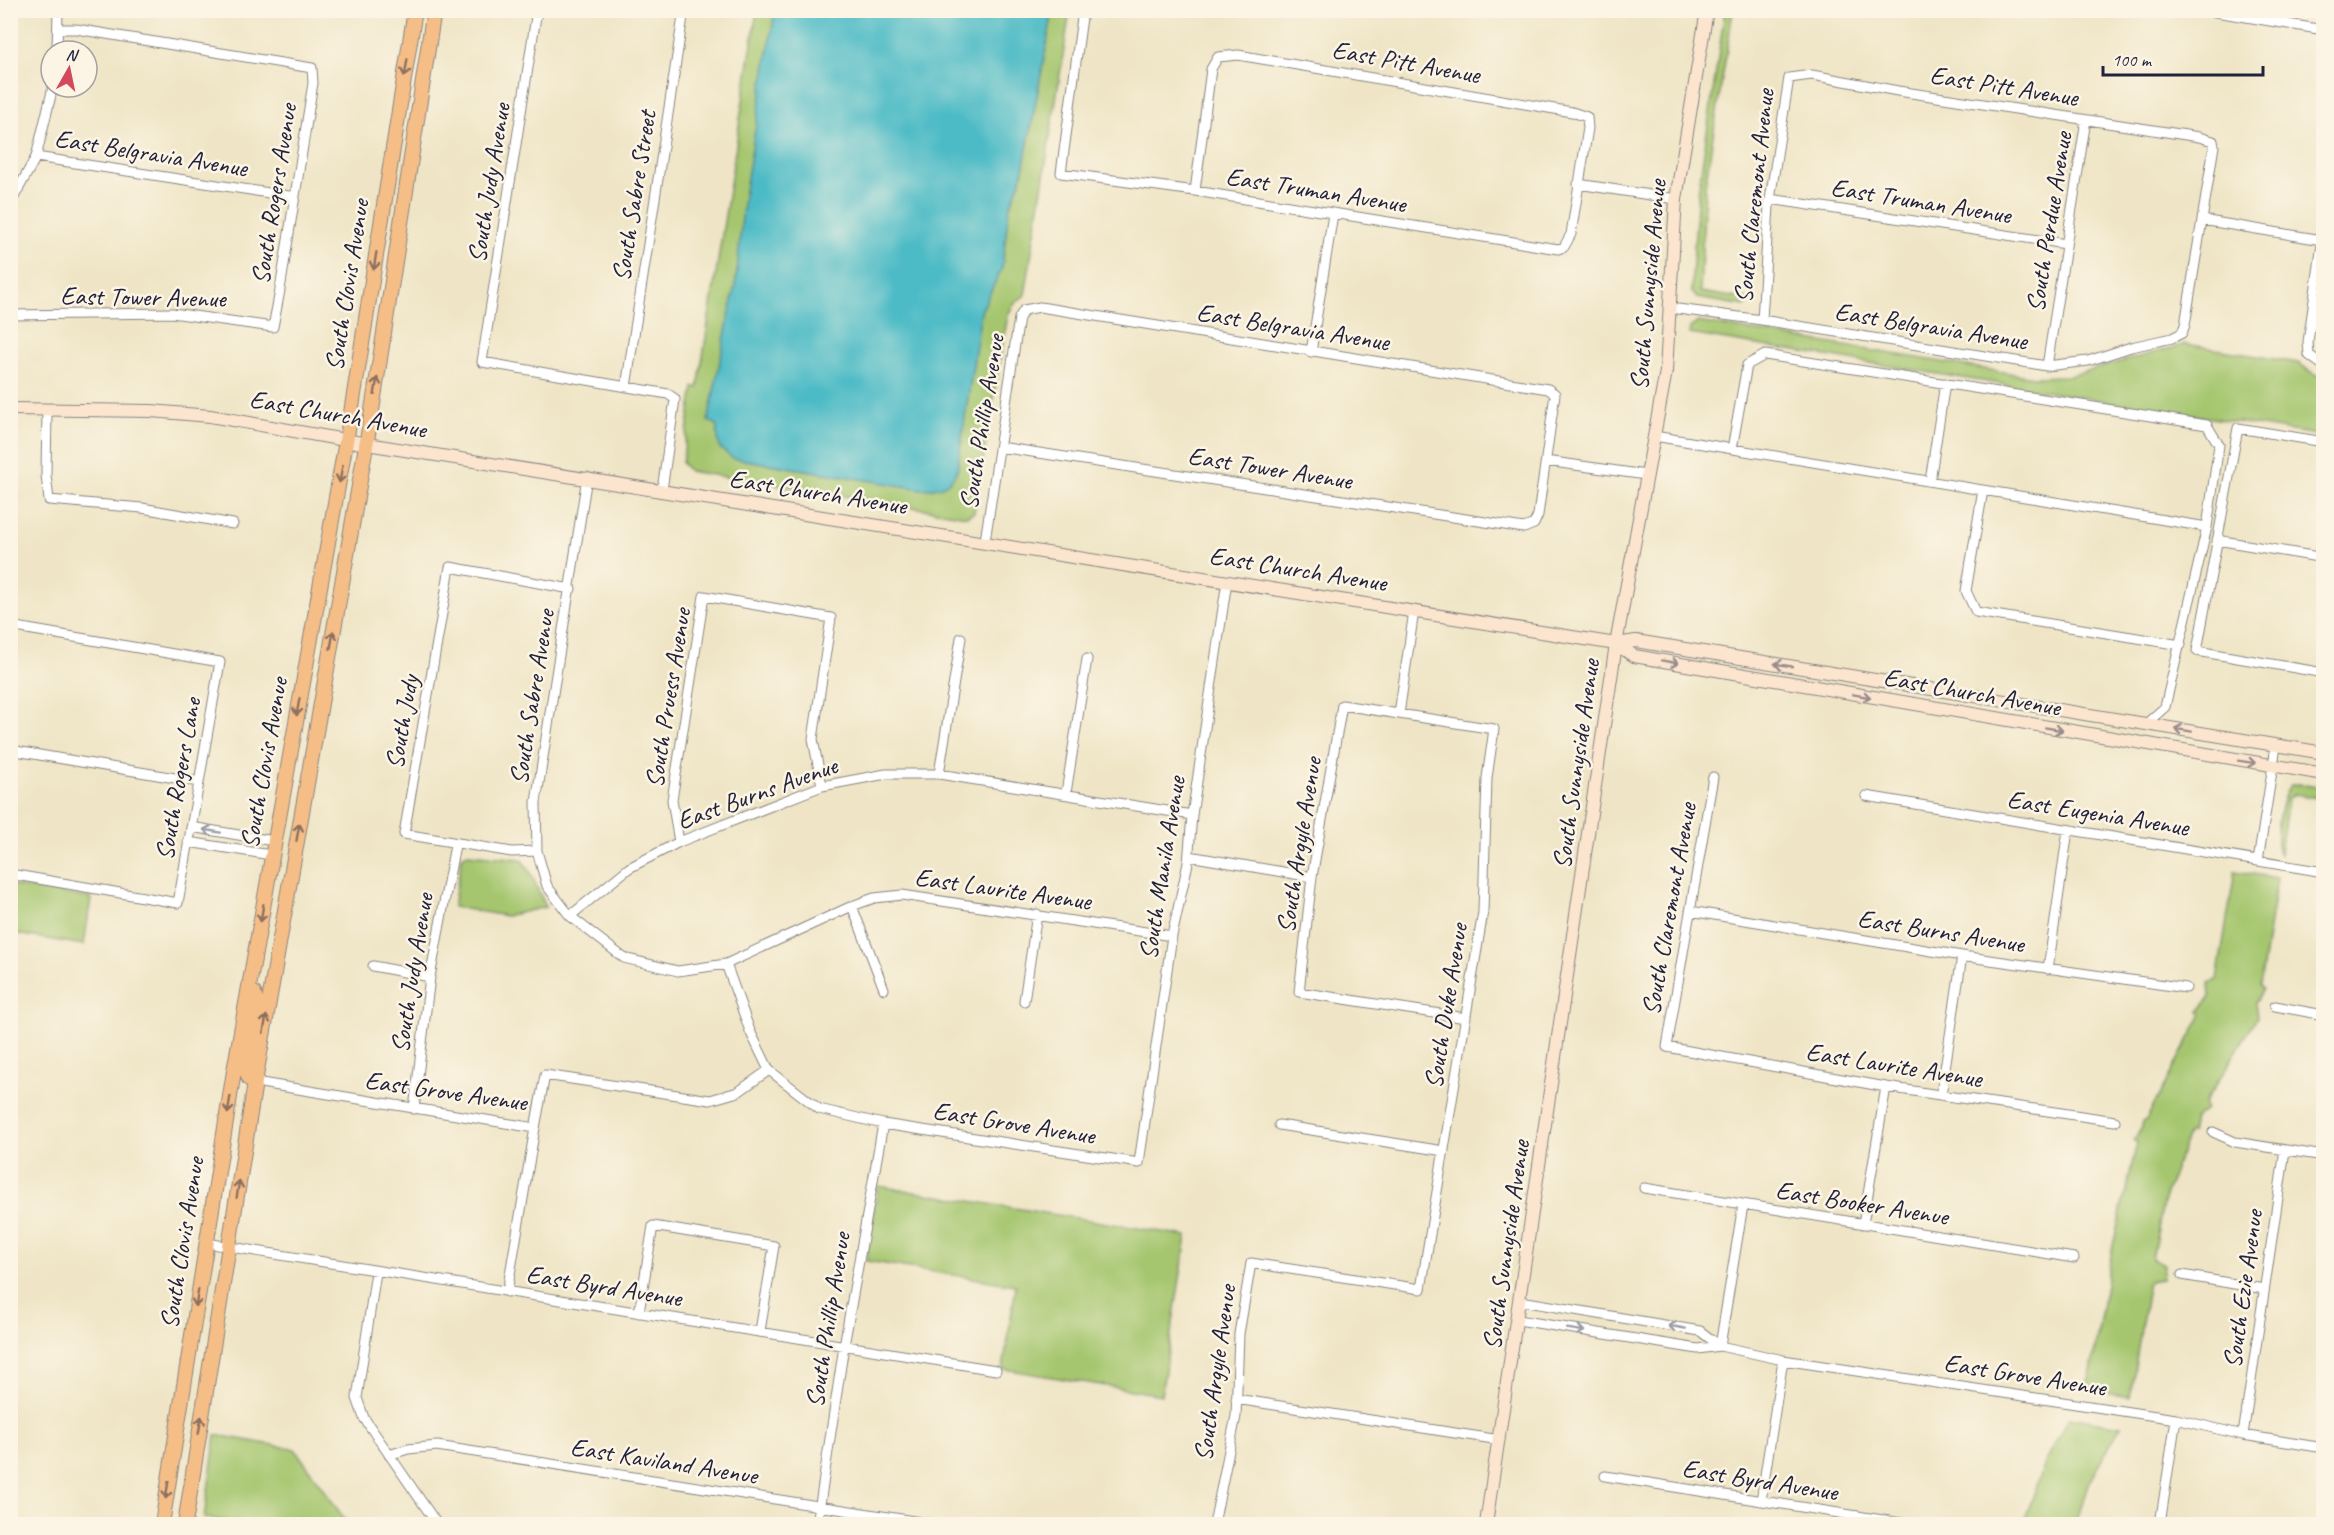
<svg xmlns="http://www.w3.org/2000/svg" width="2334" height="1535" font-family="Caveat,sans-serif">
<rect width="100%" height="100%" fill="#fcf5e5"/>
<filter id="ink" filterUnits="userSpaceOnUse"><feTurbulence type="fractalNoise" baseFrequency=".0167" numOctaves="2"/><feDisplacementMap in="SourceGraphic" scale="12" xChannelSelector="R" yChannelSelector="G"/><feConvolveMatrix kernelMatrix="1 2 1 2 8 2 1 2 1" color-interpolation-filters="sRGB"/></filter>
<filter id="wash" filterUnits="userSpaceOnUse"><feTurbulence type="fractalNoise" baseFrequency=".008" numOctaves="4" result="noise"/><feDisplacementMap in="SourceGraphic" scale="24" xChannelSelector="R" yChannelSelector="G"/><feGaussianBlur stdDeviation="1.35" result="paint"/><feColorMatrix in="noise" values="0 0 0 0 0 0 0 0 0 0 0 0 0 0 0 0 0 1.4 0 .05"/><feComposite in="paint" operator="in"/></filter>
<g filter="url(#wash)">
<rect width="100%" height="100%" fill="#efe5c6"/>
<!-- green -->
<path fill="#a5c66e" stroke="#647454" stroke-width="1.5" d="M757,11H1070L1025,295L1015,303L1008,314L974,512L967,516L689,471L682,463L694,387L698,388Z
M1725,11H1733L1705,186L1700,292L1752,300L1745,306L1697,298L1691,291L1698,193Z
M1698,322L2033,377L2069,376L2186,344L2298,363L2323,379V436L1689,334L1690,328Z
M2299,784L2323,788V799L2295,794L2288,798L2280,854C2272,842 2281,794 2291,785Z
M467,854L521,859L529,870L546,907L506,916L453,907L462,857Z
M2235,871L2277,878L2260,985L2263,989L2255,1003L2257,1017L2204,1105L2206,1109L2194,1119L2191,1134H2188L2164,1199L2152,1259L2164,1265L2162,1279L2149,1281L2130,1397L2085,1390L2091,1372L2112,1250L2137,1143L2134,1140L2140,1131L2142,1121L2146,1120L2202,1014L2200,1011L2210,997L2209,983L2217,980Z
M10,885L91,898L84,945L11,933Z
M878,1186L1187,1236L1161,1395L1003,1369L1016,1285L866,1261Z
M2069,1417L2121,1426L2088,1484L2076,1524H2023L2046,1461Z
M216,1435L295,1449L348,1524H251L204,1518Z"/>
<!-- water -->
<path fill="#4dbbc6" stroke="#386e80" stroke-width="1.5" d="M775,11H1053L1022,176L1009,209L1002,268L981,312L957,471C948,487 940,488 921,489L732,458L719,447L716,424L708,421L736,281L744,196Z"/>
</g>
<g filter="url(#ink)">
<g fill="none" stroke-linecap="round" stroke-linejoin="round">
<!-- street casing -->
<g stroke="#888480" stroke-width="11">
<path id="street" d="M537,10L482,362L668,394L675,399L662,490
M1083,10L1061,173L1195,191L1558,249L1564,247L1571,234L1588,128L1587,117L1572,112L1238,55L1218,57L1211,69L1195,191
M2204,10L2324,30
M57,51L58,10
M36,157L295,197
M1578,184L1676,199
M1770,199L2066,244
M10,204L36,157L53,87
M2202,220L2322,240
M2324,230L2308,342L2309,355L2324,366
M1670,308L1762,320L2047,366L2088,361L2131,347L2172,338L2182,333L2185,325L2214,146L2213,141L2199,137L1898,91L1812,75L1789,78L1769,206L1762,320
M10,315L172,313L273,327L279,296L313,83L312,68L76,29H58
M1311,352L1333,214
M2047,366L2086,120
M626,387L684,10
M47,410L46,475L49,500L142,508L233,524
M1654,436L2207,527
M2324,442L2238,428L2197,651L2324,673
M1732,449L1747,365L1765,355L2207,425L2219,445L2207,527L2165,707L2147,723
M1546,461L1646,475
M587,477L536,802L537,851L547,886L570,916L624,958L678,971L726,964L852,906L874,898L902,895L1172,936
M1930,481L1945,383
M1983,490L1966,591L1976,612L2181,645
M2217,540L2324,558
M985,541L1019,318L1024,310L1040,307L1548,389L1555,394L1538,515L1534,524L1524,528L1000,447
M10,626L220,662L178,903L10,874
M1399,714L1414,611
M10,750L199,782
M939,774L961,638
M1713,777L1667,1047L1886,1087L2115,1121
M1066,793L1087,659
M1866,796L2324,872
M191,827L274,841
M188,842L271,855
M679,842L672,800L704,596L831,618L813,739L822,786
M537,851L512,852L404,834L450,567L571,589
M1189,856L1312,877
M2258,861L2276,746
M852,906L884,989
M1690,911L1962,956L2186,988
M570,916L629,868L679,842L822,786L886,774H939L1192,815
M726,964L750,1031L769,1070L819,1109L883,1124L1139,1163L1172,936L1188,863L1192,815L1227,581
M373,966L430,977
M2048,969L2068,830
M1024,1001L1037,914
M2275,1006L2324,1015
M255,1082L535,1128L545,1075L710,1100L738,1092L769,1070
M1941,1095L1962,956
M414,1109L430,977L455,845
M1279,1125L1444,1151
M2213,1132L2235,1142L2324,1156
M1644,1188L2074,1258
M1743,1205L1720,1346L1783,1360L2176,1419L2243,1435L2324,1448
M1863,1224L1886,1087
M206,1243L996,1370
M376,1272L357,1398L364,1418L437,1524
M2182,1275L2264,1289
M507,1292L535,1128
M639,1313L653,1226L774,1246L760,1331
M1518,1320L1698,1349L1720,1346L1700,1331L1521,1301
M1236,1399L1500,1440
M2243,1435L2285,1150
M389,1455L408,1449L437,1446L933,1524
M1605,1476L1908,1524
M1761,1501L1783,1360
M817,1524L844,1346L883,1124
M1214,1524L1236,1416L1239,1334L1251,1263L1421,1289L1483,912L1487,778L1494,729L1342,705L1312,877L1299,992L1466,1018
M2160,1524L2176,1419"/>
</g>
<!-- secondary casing -->
<g stroke="#888480" stroke-width="14">
<path id="secondary" d="M10,409L151,411L210,416L367,444L1616,644L1636,641L2324,753
M1616,644L1634,656L2324,774
M1486,1524L1616,644L1666,371L1676,199L1707,10"/>
</g>
<!-- primary casing -->
<g stroke="#888480" stroke-width="16">
<path id="primary" d="M254,993L256,1001L246,1069L249,1079L255,1082
M162,1524L234,1071L351,413L415,10
M185,1524L255,1082L371,417L434,10"/>
</g>
<!-- street -->
<use href="#street" stroke="#fff" stroke-width="9"/>
<!-- secondary -->
<use href="#secondary" stroke="#fbe5cf" stroke-width="12"/>
<!-- primary -->
<use href="#primary" stroke="#f6be87" stroke-width="14"/>
</g>
<!-- one-way arrows -->
<defs><path id="oneway-shaft" d="M-6 0H5M1.5-3L5.5 0L1.5 3" fill="none" stroke-width="1.6" stroke-linecap="round" stroke-linejoin="round" transform="scale(1.5)"/></defs>
<g stroke="#8c7061">
<use href="#oneway-shaft" transform="translate(406 68) rotate(99)"/>
<use href="#oneway-shaft" transform="translate(375 261) rotate(99)"/>
<use href="#oneway-shaft" transform="translate(376 386) rotate(-81)"/>
<use href="#oneway-shaft" transform="translate(341 474) rotate(100)"/>
<use href="#oneway-shaft" transform="translate(332 640) rotate(-80)"/>
<use href="#oneway-shaft" transform="translate(298 707) rotate(100)"/>
<use href="#oneway-shaft" transform="translate(298 832) rotate(-80)"/>
<use href="#oneway-shaft" transform="translate(262 913) rotate(99)"/>
<use href="#oneway-shaft" transform="translate(265 1024) rotate(-80)"/>
<use href="#oneway-shaft" transform="translate(229 1105) rotate(99)"/>
<use href="#oneway-shaft" transform="translate(238 1189) rotate(-81)"/>
<use href="#oneway-shaft" transform="translate(197 1298) rotate(99)"/>
<use href="#oneway-shaft" transform="translate(200 1425) rotate(-81)"/>
<use href="#oneway-shaft" transform="translate(167 1490) rotate(99)"/>
</g>
<g stroke="#998d8c">
<use href="#oneway-shaft" transform="translate(1670 662) rotate(10)"/>
<use href="#oneway-shaft" transform="translate(1783 665) rotate(-171)"/>
<use href="#oneway-shaft" transform="translate(1862 696) rotate(10)"/>
<use href="#oneway-shaft" transform="translate(2054 729) rotate(10)"/>
<use href="#oneway-shaft" transform="translate(2183 730) rotate(-170)"/>
<use href="#oneway-shaft" transform="translate(2247 762) rotate(9)"/>
</g>
<g stroke="#9c9ca7">
<use href="#oneway-shaft" transform="translate(212 831) rotate(-170)"/>
<use href="#oneway-shaft" transform="translate(1677 1327) rotate(-170)"/>
<use href="#oneway-shaft" transform="translate(1576 1330) rotate(9)"/>
</g>
</g>
<g text-anchor="middle" dominant-baseline="central" stroke-width="5" stroke-linejoin="round" paint-order="stroke">
<!-- street labels -->
<g font-size="26" fill="#22223b" stroke="#fcf5e5">
<text transform="translate(1406 62) rotate(10)">East Pitt Avenue</text>
<text transform="translate(2004 86) rotate(9)">East Pitt Avenue</text>
<text transform="translate(151 153) rotate(9)">East Belgravia Avenue</text>
<text transform="translate(489 183) rotate(-81)">South Judy Avenue</text>
<text transform="translate(1316 190) rotate(9)">East Truman Avenue</text>
<text transform="translate(274 194) rotate(-81)">South Rogers Avenue</text>
<text transform="translate(634 196) rotate(-81)">South Sabre Street</text>
<text transform="translate(1754 196) rotate(-84)">South Claremont Avenue</text>
<text transform="translate(1921 201) rotate(9)">East Truman Avenue</text>
<text transform="translate(2049 222) rotate(-81)">South Perdue Avenue</text>
<text transform="translate(347 285) rotate(-81)">South Clovis Avenue</text>
<text transform="translate(1648 285) rotate(-85)">South Sunnyside Avenue</text>
<text transform="translate(143 297) rotate(1)">East Tower Avenue</text>
<text transform="translate(1931 326) rotate(9)">East Belgravia Avenue</text>
<text transform="translate(1293 327) rotate(9)">East Belgravia Avenue</text>
<text transform="translate(338 414) rotate(10)">East Church Avenue</text>
<text transform="translate(982 422) rotate(-81)">South Phillip Avenue</text>
<text transform="translate(1270 468) rotate(9)">East Tower Avenue</text>
<text transform="translate(818 492) rotate(9)">East Church Avenue</text>
<text transform="translate(1298 569) rotate(9)">East Church Avenue</text>
<text transform="translate(1972 692) rotate(10)">East Church Avenue</text>
<text transform="translate(532 697) rotate(-81)">South Sabre Avenue</text>
<text transform="translate(668 698) rotate(-81)">South Pruess Avenue</text>
<text transform="translate(402 722) rotate(-80)">South Judy</text>
<text transform="translate(264 763) rotate(-80)">South Clovis Avenue</text>
<text transform="translate(1576 764) rotate(-82)">South Sunnyside Avenue</text>
<text transform="translate(178 779) rotate(-80)">South Rogers Lane</text>
<text transform="translate(757 793) rotate(-20)">East Burns Avenue</text>
<text transform="translate(2098 813) rotate(9)">East Eugenia Avenue</text>
<text transform="translate(1299 845) rotate(-81)">South Argyle Avenue</text>
<text transform="translate(1162 868) rotate(-81)">South Manila Avenue</text>
<text transform="translate(1003 889) rotate(8)">East Laurite Avenue</text>
<text transform="translate(1669 909) rotate(-80)">South Claremont Avenue</text>
<text transform="translate(1941 931) rotate(9)">East Burns Avenue</text>
<text transform="translate(412 973) rotate(-81)">South Judy Avenue</text>
<text transform="translate(1446 1006) rotate(-81)">South Duke Avenue</text>
<text transform="translate(1894 1065) rotate(9)">East Laurite Avenue</text>
<text transform="translate(446 1091) rotate(8)">East Grove Avenue</text>
<text transform="translate(1014 1123) rotate(9)">East Grove Avenue</text>
<text transform="translate(1862 1203) rotate(9)">East Booker Avenue</text>
<text transform="translate(182 1243) rotate(-81)">South Clovis Avenue</text>
<text transform="translate(1506 1245) rotate(-82)">South Sunnyside Avenue</text>
<text transform="translate(604 1286) rotate(9)">East Byrd Avenue</text>
<text transform="translate(2243 1289) rotate(-82)">South Ezie Avenue</text>
<text transform="translate(828 1320) rotate(-81)">South Phillip Avenue</text>
<text transform="translate(1215 1373) rotate(-82)">South Argyle Avenue</text>
<text transform="translate(2025 1375) rotate(9)">East Grove Avenue</text>
<text transform="translate(664 1461) rotate(9)">East Kaviland Avenue</text>
<text transform="translate(1760 1480) rotate(9)">East Byrd Avenue</text>
</g>
</g>
<!-- margin -->
<rect width="2334" height="1535" fill="none" stroke="#fcf5e5" stroke-width="36"/>
<!-- north arrow -->
<g transform="translate(69 69) rotate(9)"><circle r="28" fill="#fcf5e5" stroke="#a5a1a1" stroke-width="1.5"/>
<path d="M0-4.5L10 22L0 15L-10 22Z" fill="#d1495b"/>
<text y="-9" font-size="16" font-weight="bold" text-anchor="middle" fill="#22223b">N</text>
</g>
<!-- scale -->
<path d="M2103 66v9h160v-9" fill="none" stroke="#22223b" stroke-width="3"/>
<text x="2112" y="66" font-size="18" fill="#22223b" stroke="#fcf5e5" stroke-width="4.5" paint-order="stroke">100 m</text>
</svg>
